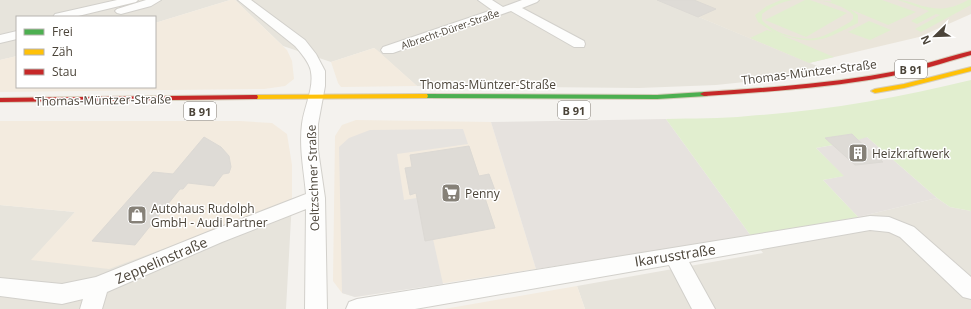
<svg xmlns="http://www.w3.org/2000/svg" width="971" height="309" font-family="'Open Sans',sans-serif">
<rect width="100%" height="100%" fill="#f4f2ee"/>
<!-- residential -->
<path fill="#e7e4dc" d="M0,0H230L155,23V17H17V56L0,60Z
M235,0H658L834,73L716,85L639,88L417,86L374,48L331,62L283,46Z
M937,198L950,207L971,211V309H585L577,286L763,253L751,236L858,217Z
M292,201L286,309H0V205L75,212L32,260Z"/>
<!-- commercial -->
<path fill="#f3ebdf" d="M230,0H235L287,50L292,61L294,79L285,86L264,89L0,92V60L17,56V87H155V23Z
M374,48L377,50L417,86L341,87L338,83L331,62Z
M356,120L491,122L536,269L355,297L342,293L333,281L335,136L342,125Z
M0,121H240L272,123L287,134L292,165V201L109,269L31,260L75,212L0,205Z
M577,286L585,309H444Z"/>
<!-- industrial -->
<path fill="#e6e2de" d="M666,119L751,236L536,269L491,122Z
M852,134L867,137L937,198L858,217L823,180L843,176L816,148L833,145L825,138Z"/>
<!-- education -->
<path fill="#eae5da" d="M658,0H971V14L919,37L809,63Z"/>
<!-- green -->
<path fill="#e1eecf" d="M781,0H792C781,2 771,7 762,14V20C774,34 802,42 820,37C830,34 841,27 850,22L853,19V15C845,6 829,2 818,0L832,2L830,0H882L916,12L888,25L850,9L858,15V23C823,40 818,46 779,34L834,57L809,63L750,38L767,30L773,32L758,22L755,15L767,6Z
M805,0H810L847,13L806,37L765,20Z
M898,0C904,0 910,2 916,4C937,11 950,10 968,0H971V5L921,32L915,29L940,15L936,14L917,24L911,21L929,11Z
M869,21L891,30L870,40L848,32Z
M971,80V211L950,207L937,198L867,137L858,140L852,134L826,138L833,145L816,148L844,176L823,180L858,217L751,236L666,119C693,118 721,119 748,116C823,111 898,98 971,80Z"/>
<!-- parking -->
<path fill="#e6e3df" d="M463,129L468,144L397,154L404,200L417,198L433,239L443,284L355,297L342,293L339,147L349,138L370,130Z"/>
<!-- building -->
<path fill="#dedbd6" stroke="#dcd9d4" d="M657,0H694L716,9L698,17Z
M852,134L858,140L883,162L855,165L825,138Z
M204,137L221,147L229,156L231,167L229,173L223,174L214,186L188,183L183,189H180L135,245L92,241L153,172L173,174Z
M469,146L479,176L489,174L496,193L484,195L495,228L425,241L416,193L410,195L405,168L412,167L410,155Z"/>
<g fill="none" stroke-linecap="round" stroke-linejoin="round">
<!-- street casing -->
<g stroke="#d2d0cb" stroke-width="2">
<path id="street" d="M117,0H138L136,2L74,17H53L55,14Z
M146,0H161L151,6L121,14L117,13L115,11L117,9Z
M238,0H251L305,40L316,54L325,71V86L318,124V150L325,198L327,309H305L306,209L222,242L107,292L102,309H80L83,299L62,304L0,296V278L62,284L96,277L208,232L306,194C304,171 299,147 302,124C304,107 314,89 311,72C310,63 301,53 295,46Z
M478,0H492L503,7L522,0H539L537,2L522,8L584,41L585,44L584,47H574L511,11L393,53H383L381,50L383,47L492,10Z
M17,31V39L0,43V35Z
M870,216L889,217L914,227L971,277V299L963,297L900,237L889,232L870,230L689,262L715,309H692L669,265L415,309H346L349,302L357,299Z"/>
</g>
<!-- fast casing -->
<g stroke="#d6cebb" stroke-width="2">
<path id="fast" d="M704,92H707L708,94L707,96L657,99L424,98L420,96L424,94L657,95Z"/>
</g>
<!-- slow casing -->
<g stroke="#d6cebb" stroke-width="2">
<path id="slow" d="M971,67V71L904,88L875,93L871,91L875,89L904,84Z
M424,94H427L428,96L427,98L254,99L250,97L254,95Z"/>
</g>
<!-- jam casing -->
<g stroke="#d6cebb" stroke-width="2">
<path id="jam" d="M971,51V55C943,63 915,72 886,77C826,88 765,92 704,96L700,94L704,92C765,88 826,84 886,73C915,68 942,58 971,51Z
M254,95H257L258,97L257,99L0,102V98Z"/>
</g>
<!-- street -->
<use href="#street" fill="#fdfdfc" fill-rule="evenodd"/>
<!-- fast -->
<use href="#fast" fill="#4caf50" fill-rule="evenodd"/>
<!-- slow -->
<use href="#slow" fill="#ffc107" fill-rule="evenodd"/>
<!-- jam -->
<use href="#jam" fill="#c62828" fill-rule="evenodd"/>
</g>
<!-- icons -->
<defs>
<g id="building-square" transform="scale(1)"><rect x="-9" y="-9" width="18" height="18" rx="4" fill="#868178" stroke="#fff"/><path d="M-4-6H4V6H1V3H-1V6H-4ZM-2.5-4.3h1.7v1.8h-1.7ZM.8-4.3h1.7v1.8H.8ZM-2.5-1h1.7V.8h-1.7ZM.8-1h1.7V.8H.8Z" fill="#fff"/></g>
<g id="supermarket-square" transform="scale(1)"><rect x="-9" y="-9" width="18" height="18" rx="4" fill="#868178" stroke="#fff"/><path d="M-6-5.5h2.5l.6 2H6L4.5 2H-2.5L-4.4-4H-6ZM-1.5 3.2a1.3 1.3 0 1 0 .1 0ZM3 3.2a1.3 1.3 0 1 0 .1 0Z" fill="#fff"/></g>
<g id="shop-square" transform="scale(1)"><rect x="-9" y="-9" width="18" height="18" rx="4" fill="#868178" stroke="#fff"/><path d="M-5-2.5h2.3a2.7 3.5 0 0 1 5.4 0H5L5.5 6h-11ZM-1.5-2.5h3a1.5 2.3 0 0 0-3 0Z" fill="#fff"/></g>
</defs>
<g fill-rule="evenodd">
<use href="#building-square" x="858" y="153"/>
<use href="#supermarket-square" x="451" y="193"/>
<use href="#shop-square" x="137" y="215"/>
</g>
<g text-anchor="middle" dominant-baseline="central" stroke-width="3" stroke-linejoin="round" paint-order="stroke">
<!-- far-street labels -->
<g font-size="10" fill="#4b4439" stroke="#fff">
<text transform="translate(450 29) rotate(-19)">Albrecht-Dürer-Straße</text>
</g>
<!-- shield labels -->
<g fill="#fff" stroke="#817c74" stroke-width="1">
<rect x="895" y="60" width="32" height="18" rx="3"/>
<rect x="558" y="101" width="32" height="18" rx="3"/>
<rect x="184" y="102" width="32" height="18" rx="3"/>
</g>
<g font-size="11" font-weight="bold" fill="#4b4439">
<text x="911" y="69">B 91</text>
<text x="574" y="110">B 91</text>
<text x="200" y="111">B 91</text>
</g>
<!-- street labels -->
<g font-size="12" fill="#4b4439" stroke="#fff">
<text transform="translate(809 72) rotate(-7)">Thomas-Müntzer-Straße</text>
<text x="488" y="84">Thomas-Müntzer-Straße</text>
<text transform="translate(103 100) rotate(-1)">Thomas-Müntzer-Straße</text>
<text transform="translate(313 178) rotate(-92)">Oeltzschner Straße</text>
</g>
<!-- poi labels -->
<g font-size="12" fill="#4b4439" stroke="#fff" text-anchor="start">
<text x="872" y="153">Heizkraftwerk</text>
<text x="465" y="193">Penny</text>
<text x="151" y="208">Autohaus Rudolph<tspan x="151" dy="14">GmbH - Audi Partner</tspan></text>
</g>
<!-- near-street labels -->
<g font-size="14" fill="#4b4439" stroke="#fff">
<text transform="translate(675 255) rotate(-9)">Ikarusstraße</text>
<text transform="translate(161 260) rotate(-23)">Zeppelinstraße</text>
</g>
</g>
<!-- legend -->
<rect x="16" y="16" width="140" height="72" fill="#ffffff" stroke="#b7b4b0"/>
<rect x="24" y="29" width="20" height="6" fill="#4caf50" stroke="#b7b4b0"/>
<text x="52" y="36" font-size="12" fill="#4b4439">Frei</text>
<rect x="24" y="49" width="20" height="6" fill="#ffc107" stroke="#b7b4b0"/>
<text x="52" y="56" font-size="12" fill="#4b4439">Zäh</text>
<rect x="24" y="69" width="20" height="6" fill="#c62828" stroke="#b7b4b0"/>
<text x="52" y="76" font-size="12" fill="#4b4439">Stau</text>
<!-- north arrow -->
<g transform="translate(935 36) rotate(247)" stroke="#ffffff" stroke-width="3" paint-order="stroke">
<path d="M0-3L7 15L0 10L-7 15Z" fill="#4b4439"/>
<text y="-6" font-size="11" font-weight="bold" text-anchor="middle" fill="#4b4439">N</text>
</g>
</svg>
